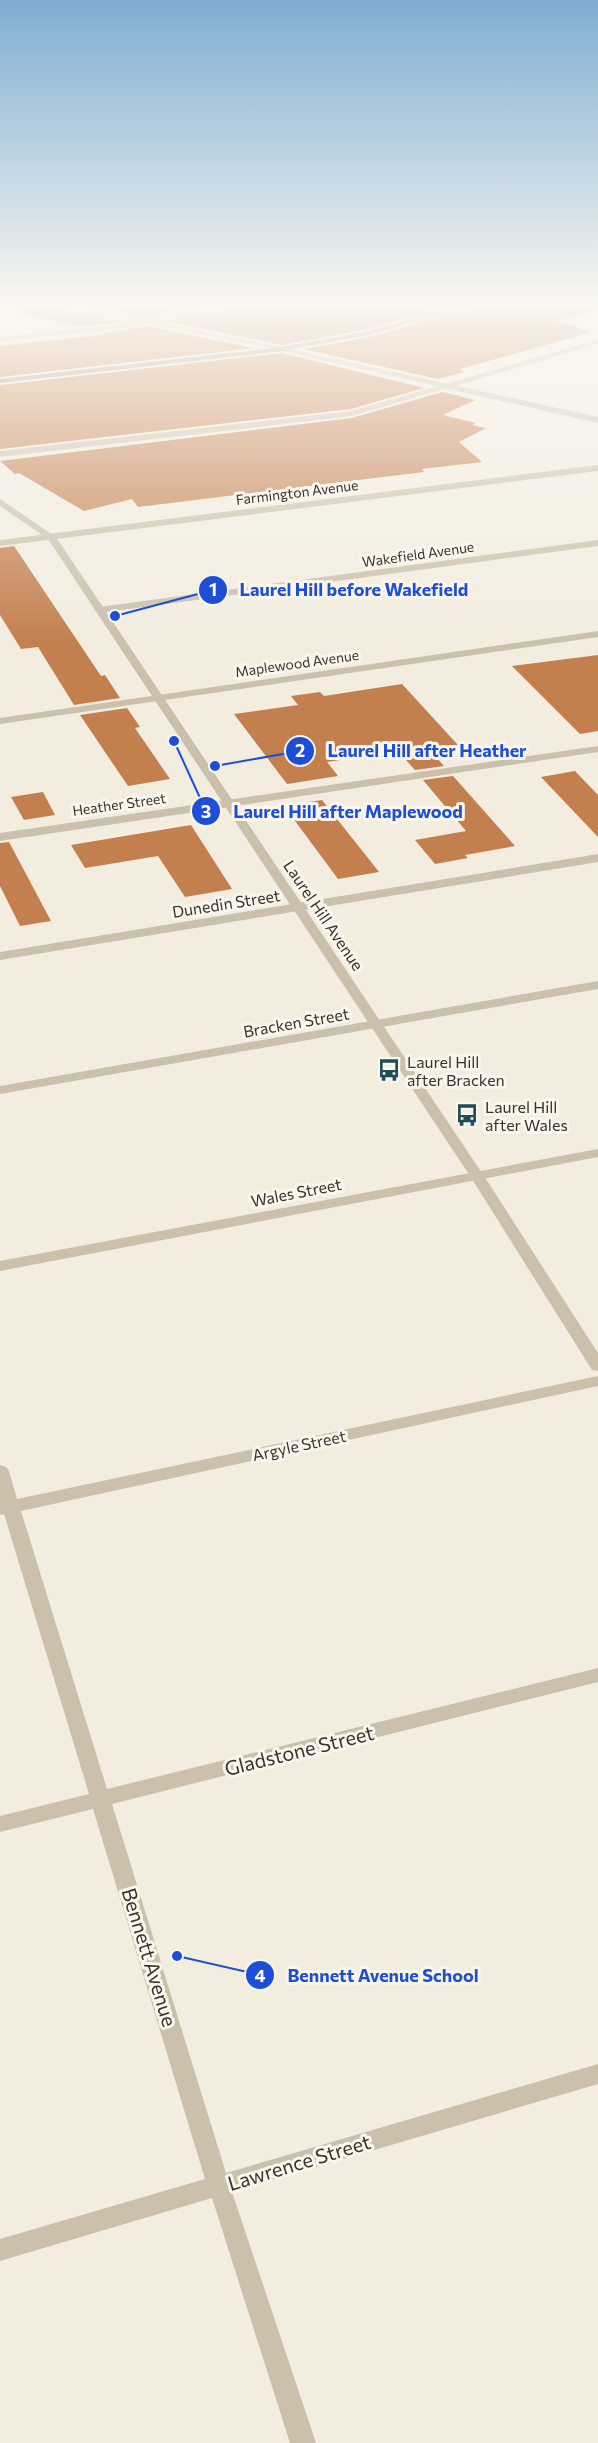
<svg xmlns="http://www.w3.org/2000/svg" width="598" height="2443" font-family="Commissioner,sans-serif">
<rect width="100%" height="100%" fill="#f3ede0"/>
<!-- building -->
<path fill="#c37f4e" d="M20,303H42L44,305L125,322L78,327L18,313Z
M70,303H182L191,306L145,318Z
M232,303H463L368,329L282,345L164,321L204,311L218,316Z
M485,303H593L594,311L557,321L592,332L460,369L464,372L438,379L303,349L370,337Z
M147,326L255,348L0,377V346L109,334L103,333Z
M282,353L424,388L351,409L0,449V385Z
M442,392L475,400L443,415L476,423L472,425L486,428L459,442L482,462L422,469L424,472L138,507L132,499L84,511L19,473L15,474L0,461L352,418Z
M14,546L101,676L105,675L120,698L74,705L38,647L21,649L0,615V548Z
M598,655V731L580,734L512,666Z
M402,684L458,745L429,749L444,766L415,770L398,751L327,762L338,776L287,784L234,714L298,705L291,696L320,692L324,696Z
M127,708L140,727L135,728L170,779L128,786L80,715Z
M575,771L598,795V837L541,777Z
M453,776L515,846L465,855L468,858L435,864L415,840L466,831L423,780Z
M43,792L55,815L24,820L11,797Z
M322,800L379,872L338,879L284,806Z
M191,825L232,889L185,897L158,856L85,868L71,845Z
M9,842L51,921L20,926L0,886V843Z"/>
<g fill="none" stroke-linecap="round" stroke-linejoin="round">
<!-- minor -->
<path fill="#cbc0ac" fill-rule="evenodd" d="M213,303H226L134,327L0,341V337L134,323Z
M598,340V344L352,416L0,457V451L351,411Z
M598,465V471L0,546V540Z
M598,540V546L99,613L94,610L99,607Z
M598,631V637L0,724V718Z
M598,746V752L0,841V833Z
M598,854V862L0,960V952Z
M598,981V989L0,1094V1086Z
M598,1149V1157L0,1271V1261Z
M598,1376V1386L21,1511L107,1789L598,1668V1682L112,1804L226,2173L598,2064V2084L232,2192L316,2443H290L212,2198L0,2261V2239L205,2179L93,1809L0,1832V1816L89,1794L4,1514L0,1515V1465L6,1467L9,1471L17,1499Z"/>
<!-- tertiary -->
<path fill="#cbc0ac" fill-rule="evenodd" d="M44,303H59L282,347L598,417V423L282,351Z
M0,499L56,537L484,1176L598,1353V1371L592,1370L470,1176L48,539L0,506Z"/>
<!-- secondary -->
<path fill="#9f8f7d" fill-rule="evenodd" d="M471,303H483L369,335L282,351L0,383V379L282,347L368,331Z"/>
</g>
<!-- sky -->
<linearGradient id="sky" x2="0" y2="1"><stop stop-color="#7eaed2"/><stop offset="0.47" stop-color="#faf7f1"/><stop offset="1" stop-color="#faf7f1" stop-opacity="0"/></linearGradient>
<rect width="598" height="645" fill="url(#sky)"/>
<!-- icons -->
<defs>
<g id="bus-bare" transform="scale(1.8)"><path d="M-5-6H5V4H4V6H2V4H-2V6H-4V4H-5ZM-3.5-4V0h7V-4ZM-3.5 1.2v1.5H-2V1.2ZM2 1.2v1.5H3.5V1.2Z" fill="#214c5a" stroke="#faf6ed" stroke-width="2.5" paint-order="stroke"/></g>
</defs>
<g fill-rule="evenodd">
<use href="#bus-bare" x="389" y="1070"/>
<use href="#bus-bare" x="467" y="1115"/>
</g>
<g text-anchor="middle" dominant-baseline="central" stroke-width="6" stroke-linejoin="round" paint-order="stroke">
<!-- far-street labels -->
<g font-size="14" fill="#39322b" stroke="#faf6ed">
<text transform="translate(297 492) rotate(-7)">Farmington Avenue</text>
<text transform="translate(418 554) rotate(-8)">Wakefield Avenue</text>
<text transform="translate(297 663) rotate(-8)">Maplewood Avenue</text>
<text transform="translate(119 804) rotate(-8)">Heather Street</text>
</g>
<!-- street labels -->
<g font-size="16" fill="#39322b" stroke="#faf6ed">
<text transform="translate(226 903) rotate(-9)">Dunedin Street</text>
<text transform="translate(324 915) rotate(56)">Laurel Hill Avenue</text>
<text transform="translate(296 1022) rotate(-10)">Bracken Street</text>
<text transform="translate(296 1192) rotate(-11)">Wales Street</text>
<text transform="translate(299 1445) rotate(-12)">Argyle Street</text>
</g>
<!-- poi labels -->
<g font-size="16" fill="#39322b" stroke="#faf6ed" text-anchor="start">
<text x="407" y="1061">Laurel Hill<tspan x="407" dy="18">after Bracken</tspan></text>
<text x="485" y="1106">Laurel Hill<tspan x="485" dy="18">after Wales</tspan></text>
</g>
<!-- near-street labels -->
<g font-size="20" fill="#39322b" stroke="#faf6ed">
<text transform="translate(299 1750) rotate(-14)">Gladstone Street</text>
<text transform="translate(150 1957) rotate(73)">Bennett Avenue</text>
<text transform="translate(299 2162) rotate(-17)">Lawrence Street</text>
</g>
</g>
<!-- callouts -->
<path fill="none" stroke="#1d4ed8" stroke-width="2" d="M115 616L213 590M215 766L300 751M174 741L206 811M177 1956L260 1975"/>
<g fill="#1d4ed8" stroke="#faf6ed" stroke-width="2">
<circle cx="115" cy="616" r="6"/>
<circle cx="215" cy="766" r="6"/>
<circle cx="174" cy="741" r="6"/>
<circle cx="177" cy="1956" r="6"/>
<circle cx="213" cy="590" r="15"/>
<circle cx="300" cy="751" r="15"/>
<circle cx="206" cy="811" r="15"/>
<circle cx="260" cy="1975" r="15"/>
</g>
<g font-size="18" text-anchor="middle" font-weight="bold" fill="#fff">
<text x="213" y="596">1</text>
<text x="300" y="757">2</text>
<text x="206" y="818">3</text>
<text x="260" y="1982">4</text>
</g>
<g font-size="18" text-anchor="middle" font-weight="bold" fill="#1d4ed8" stroke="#faf6ed" stroke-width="6" stroke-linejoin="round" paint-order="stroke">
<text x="354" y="596">Laurel Hill before Wakefield</text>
<text x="427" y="757">Laurel Hill after Heather</text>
<text x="348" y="818">Laurel Hill after Maplewood</text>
<text x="383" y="1982">Bennett Avenue School</text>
</g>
</svg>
